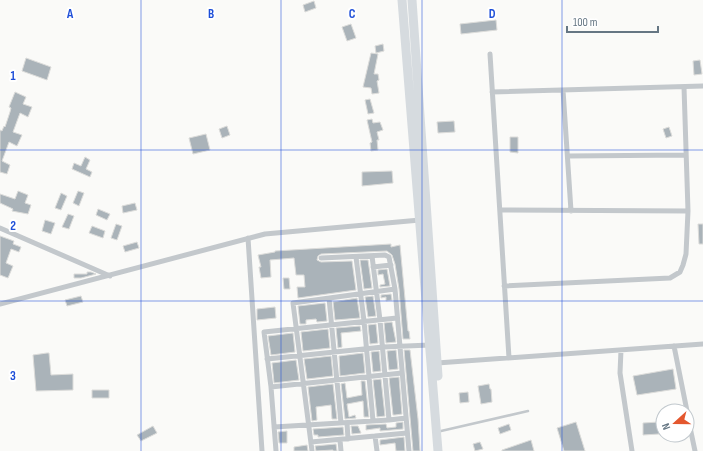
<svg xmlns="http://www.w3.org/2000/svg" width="703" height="451" font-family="'Sofia Sans Condensed',sans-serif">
<rect width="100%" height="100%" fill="#fafaf8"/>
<!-- building -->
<path fill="#aab3b9" stroke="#dcdcda" d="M314,1L316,8L305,12L303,5Z
M496,20L497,30L461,34L460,24Z
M351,24L356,38L347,41L342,27Z
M383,44L384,51L376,53L375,46Z
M371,53L378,54L374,74H378L379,80L377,81L379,93L372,94L371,88L363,87Z
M26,58L51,67L47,80L22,71Z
M700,60L702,74L694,75L693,61Z
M15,92L26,97L23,104L32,107L28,117L20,113L13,132L22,135L17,146L9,142L2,161L10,165L7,174L0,172V130L2,131L4,126L5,127L10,112L11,108L9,107Z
M370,99L374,113L368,114L365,100Z
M372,119L373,123L380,122L383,130L377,132L379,140H377L378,150L371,151L370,143L372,142L367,120Z
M454,121L455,132L438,133L437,122Z
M227,126L230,135L222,138L219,129Z
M669,127L672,136L666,138L663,129Z
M206,134L210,150L193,154L189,138Z
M510,137H518V153L510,152Z
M85,157L90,160L86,169L92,172L90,177L72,169L74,163L81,166Z
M392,171L393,183L362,186V172Z
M18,191L28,195L25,203L31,205L28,214L12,211L13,209L0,203V194L15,199Z
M78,191L84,193L79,206L73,203Z
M61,193L67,196L61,210L55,208Z
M135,203L137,210L123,213L122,206Z
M98,209L110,214L107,220L96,215Z
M68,214L74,216L69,229L62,227Z
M45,220L55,223L51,234L42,231Z
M116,224L122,226L117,240L111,238Z
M698,224H703V244H699Z
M92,226L105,231L103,238L89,233Z
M0,236L14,241L13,244L21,247L19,252L11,249L6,263L13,266L8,278L0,275Z
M137,242L139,248L125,252L123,246Z
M391,244V247L400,245L408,331H409L410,339H403L399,289L395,264L392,255L387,251L321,254L318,256L317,260L321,262L352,261L356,290L298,298L297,287H305L304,275H296L294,258L270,260L271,277L261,278L259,267H261L258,255L275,252V251Z
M360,260H368L372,288L364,289Z
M387,269L390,286L380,287V285L385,284L383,274L378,275V270Z
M87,272H91L96,274L81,278H74V274H87Z
M283,278H289L290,289H284Z
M391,294L392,300L386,301V297L381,298V295Z
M81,296L83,302L67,306L65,300Z
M373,296L376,316L368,317L365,297Z
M357,298L360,318L335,320L333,302Z
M325,303L327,321L317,322L316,319L306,320V324H300L298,306Z
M275,307L276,318L257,320V309Z
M392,322L396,342L386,343L384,323Z
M376,324L378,343L370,344L368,325Z
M360,326L361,331L341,333L342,347L338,348L336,328Z
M328,329L330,348L303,351L301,332Z
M293,333L295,352L271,355L268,336Z
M396,350L398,369L389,370L387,351Z
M404,350H410L418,419L420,451H413Z
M379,351L381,371L373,372L371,352Z
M47,353H49L51,375L73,374V390L36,391L33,355Z
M363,353L365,373L340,376L339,356Z
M331,356L333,376L307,379L304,359Z
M296,360L299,380L274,383L272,363Z
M673,369L676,389L637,395L633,376Z
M399,377L402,414L395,415H393L389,378Z
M381,379L385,416L377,417L373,380Z
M361,381H365L369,417H364L363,401L347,404L349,417L355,415L356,418L345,419L341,384L345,383L347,398L362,395Z
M333,384L337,419H332L331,405L316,407L317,420L312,421L308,387Z
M489,384L490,389H491L492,402L481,404L478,386Z
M92,390H109V398H92Z
M468,392L469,402L460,403L459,393Z
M403,422V429L380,431V428L366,430V425L386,424L387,428L396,427V423Z
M576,422L585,451H564L557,428Z
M659,422V434L643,435V423Z
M509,424L511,430L500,434L498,428Z
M153,426L157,433L141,441L137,435Z
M351,426H358L361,433L352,434Z
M343,427L344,435L318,437V435H314L313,429Z
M287,431V443H279L278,432Z
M404,437L405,451H396L395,443L380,445V440Z
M531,440L534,451H502V450Z
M480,442L483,449L475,451L473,444Z
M336,444L337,451H333V450L316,451L315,446Z
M307,445L308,451H294V447Z"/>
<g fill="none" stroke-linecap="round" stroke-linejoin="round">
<!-- lane -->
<path stroke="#c3c8cc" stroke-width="2.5" d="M441,431L528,411"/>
<!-- street -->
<path stroke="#c3c8cc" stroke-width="5" d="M490,54L509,358
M563,90L571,211
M492,92L703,86
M568,156L686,155
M500,210L688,211
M0,228L110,276
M248,238L262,451
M372,256L380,320L389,420L406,418
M356,257L364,321L373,421
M321,258L385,255L389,257L395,289L409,451
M373,267L391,265
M504,286L670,278L680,272L683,265L686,254L688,211L684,87
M329,298L341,423
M0,304L265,234L420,220
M674,346L687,411
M621,350L620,373L632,451
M267,359L383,347L430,345
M437,363L703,344
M271,387L402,373
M687,413L695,451
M347,423L348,439
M274,427L389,420
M375,436L377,451
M340,440L341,451
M311,442L407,433
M276,451L271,387L264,332L397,318
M312,451L293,303L395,289"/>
<!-- highway -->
<path stroke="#d6dbdf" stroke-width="9" d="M402,0L438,451
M412,0L438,376"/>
</g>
<!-- grid -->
<path fill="none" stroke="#1d4ed8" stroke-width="1" stroke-opacity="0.55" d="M141,0V451M281,0V451M422,0V451M562,0V451M0,150H703M0,301H703"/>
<g font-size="13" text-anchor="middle" font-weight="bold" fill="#1d4ed8" stroke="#fff" stroke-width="4" stroke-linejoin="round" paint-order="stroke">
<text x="70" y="18">A</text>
<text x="211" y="18">B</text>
<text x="352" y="18">C</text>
<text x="492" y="18">D</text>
<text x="13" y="80">1</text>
<text x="13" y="230">2</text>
<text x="13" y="380">3</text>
</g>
<!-- north arrow -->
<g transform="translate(675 423) rotate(249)"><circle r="19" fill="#ffffff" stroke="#c1c8cd"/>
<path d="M0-3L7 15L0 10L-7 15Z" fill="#e4572e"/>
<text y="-6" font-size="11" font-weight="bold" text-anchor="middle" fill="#657683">N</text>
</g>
<!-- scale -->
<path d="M567 26v6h91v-6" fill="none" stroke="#657683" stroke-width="2"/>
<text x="573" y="26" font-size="12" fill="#657683" stroke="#ffffff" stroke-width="3" paint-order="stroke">100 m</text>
</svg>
